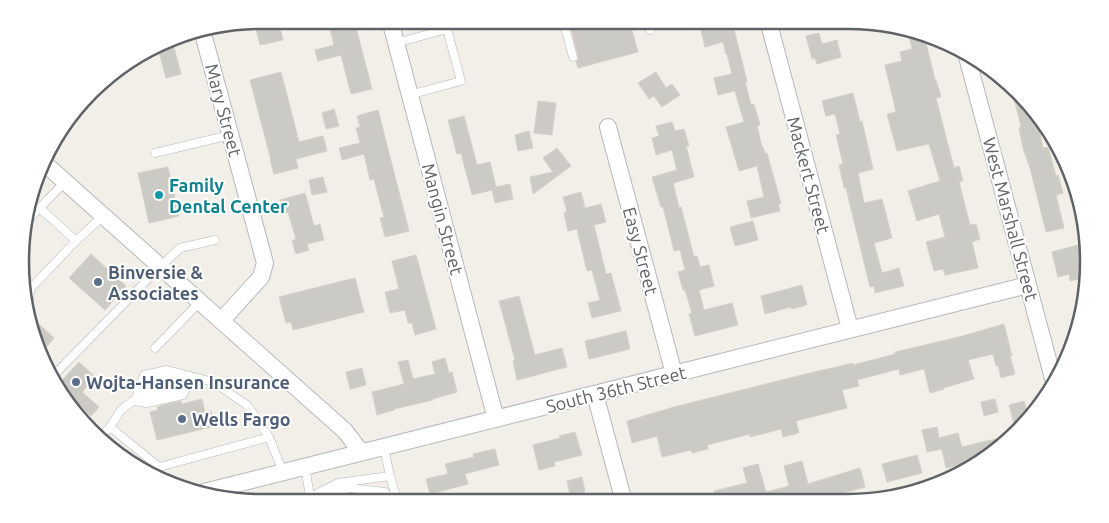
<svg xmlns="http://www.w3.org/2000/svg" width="1109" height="523" font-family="Ubuntu,sans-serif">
<rect width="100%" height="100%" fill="#f1efe8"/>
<!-- building -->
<path fill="#cccac5" stroke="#d6d1c6" d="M328,20H354L372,89L351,94L341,55L318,61L315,50L334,45Z
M569,20H629L638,52L578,68L576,61L578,59V56Z
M279,23L283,40L260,45L256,28Z
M729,23L731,29H734L747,81H745L751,105L754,104L760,125L757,126L762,147H763L765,153H767L781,204H778L780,211L751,218L747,201L764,197L757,166L739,171L726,127L744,122L735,91L718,95L714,78L732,74L727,54H726L723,42L705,47L701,30Z
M908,32L924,35L935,80H936L941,97L936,98L954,168L959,166L963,181L959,182L970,225L976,224L980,239L972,242L978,268L945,275L943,269L934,271L926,242L945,237L939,214L917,221L908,191L940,181L929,144L897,151L887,114L896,112L885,65L902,61L900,52L912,49Z
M819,33L822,44L837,40L841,57L817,64L815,58L812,59L806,36Z
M172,40L181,74L166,78L158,48Z
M281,72L299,142L323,136L327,151L296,159L298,168L274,174L270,160H271L250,80Z
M656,72L666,88L672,84L680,95L662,107L654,96L649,99L638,83Z
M1011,86L1018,91L1037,119L1043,148L1048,147L1056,176L1058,175L1063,193L1056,195L1064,228L1046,232L1030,168L1023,148L1019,128L1021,127Z
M853,93L860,122L862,121L873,169L858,173L864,203L882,199L892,238L874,243L882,273L899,268L904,286L875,293L874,286L870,287L846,188H844L839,165L843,164L836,135L840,134L835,114L826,116L822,101Z
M538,101L556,103L552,135L534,133Z
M334,109L339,126L326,129L322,113Z
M378,110L409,231L385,237L380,218L384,217L377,191L374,179L370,180L364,154L342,160L339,148L360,143L356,128L360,127L357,116Z
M464,116L477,165L490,162L496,187L510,184L513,199L495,203L492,190L472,195L461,153L457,154L448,120Z
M672,122L675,131L684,129L689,146H686L694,177L673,183L679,208L681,207L694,257L697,256L700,267L709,265L714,286L699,290L704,310L732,303L738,325L695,336L689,314L692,313L685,290H683L678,272L685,270L680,250L674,251L663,207H661L652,177L677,170L672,150L656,155L652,138L659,136L656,126Z
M529,131L533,148L518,151L515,135Z
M557,148L571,166L533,194L530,177L553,172L543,158Z
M168,167L179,216L149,223L138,173Z
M323,177L327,192L312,195L309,180Z
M581,192L585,208L601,204L606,222L594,225L606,274L611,273L621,311L592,318L588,303L600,300L592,270L587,271L577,229L568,231L564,213L567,212L563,197Z
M305,193L314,226L320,224L324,240L307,244L309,250L296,254L292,241L296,239L288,212L284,214L280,200Z
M753,221L758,240L735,246L730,227Z
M1085,243L1089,261L1086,277L1070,281L1069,274L1058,277L1052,252Z
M91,254L126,286L105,310L69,278Z
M416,255L436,329L415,335L412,323H408L405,310L390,313L385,292L399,289L392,261Z
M355,278L364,312L293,330L291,322L286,323L279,297Z
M802,285L807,305L792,309L791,307L765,314L761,296Z
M519,296L535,355L562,348L567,367L517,380L513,361L515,360L499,301Z
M30,316L54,338L42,352L34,329Z
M1004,324L1012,356H1010L1015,374L1001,378L998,365L996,366L993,354L968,360L974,379L943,388L944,389L930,393L924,369L900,375L899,369L857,380L859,386L842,390L847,408L796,421L799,433L783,437L781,429L750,437V434L707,445L708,449L692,453L691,450L662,457L657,436L632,443L627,421L674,407L806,374L853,363V365L895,354V352L959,337Z
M626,331L630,349L589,359L585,341Z
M445,358L449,373L452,372L457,392L433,399V400L394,409V410L377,415L372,392L404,384L398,362L408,360L413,379L435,374L432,362Z
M79,362L95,377L82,392L99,407L91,416L74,400L71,405L56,387Z
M362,368L366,385L350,389L346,372Z
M202,399L205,412L211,411L215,426L157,440L150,412L158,410L157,407L163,405L181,401L182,404Z
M995,399L998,412L984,416L981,402Z
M1024,401L1029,419L1016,432L1009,405Z
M937,427L939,438L958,433L962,447L1012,435L995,453L982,460L946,468L942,449L927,452L922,430Z
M575,432L582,455L554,462L555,466L539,470L533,445L560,438L559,436Z
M495,449L499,465L465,474L468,484L430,494L426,479L448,474L445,464L474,457L473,454Z
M917,455L922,473L887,482L882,464Z
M802,461L808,484L860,468L865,487L813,501H717L714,491L747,483L743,468L758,464L766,492L789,486L784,466Z
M582,477L585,492L570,495L567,481Z"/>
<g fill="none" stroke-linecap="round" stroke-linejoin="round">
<!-- service casing -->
<g stroke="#b5b8bc" stroke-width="9">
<path id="service" d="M563,20L573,57
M647,20L650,30
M396,43L447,29L461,81L409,95
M155,153L230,135
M40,208L76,241
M24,224L65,182
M23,280L31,288
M27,307L31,288L76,241L103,216
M155,348L200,302
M51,378L160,267L180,248L215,240
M142,388L147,382L170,376H177
M139,399L178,388L188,380
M135,401L144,375L167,370L213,382L247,405L269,437
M135,401L147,403L183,395L191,377
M110,427L121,410L147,390L172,384L191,377
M99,439L110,427L159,467L269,437L283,472
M384,447L390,476L398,503
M305,466L310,497
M292,503L310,497L338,483L390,476
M321,503L335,492L349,488L385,492L391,500V503
M345,503L381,493"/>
</g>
<!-- minor casing -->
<g stroke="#b5b8bc" stroke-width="18">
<path id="minor" d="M390,20L496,419
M768,20L850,329
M202,30L265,263L261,277L221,321
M967,57L1054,382
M608,127L674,374
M44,163L345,431L361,452
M595,394L624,502
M204,492L1028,285"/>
</g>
<!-- service -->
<use href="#service" stroke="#fff" stroke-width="8"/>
<!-- minor -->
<use href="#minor" stroke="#fff" stroke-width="16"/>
</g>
<!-- markers -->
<circle fill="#0f9aa8" stroke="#fff" stroke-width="2" cx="159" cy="195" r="5"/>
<g fill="#5c6f8a" stroke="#fff" stroke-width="2">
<circle cx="98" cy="282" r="5"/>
<circle cx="76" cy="382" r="5"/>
<circle cx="182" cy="419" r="5"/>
</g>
<g text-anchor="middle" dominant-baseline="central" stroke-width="4" stroke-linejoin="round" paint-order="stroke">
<!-- street labels -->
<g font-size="18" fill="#5f6368" stroke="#fff">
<text transform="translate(224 110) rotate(75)">Mary Street</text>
<text transform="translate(809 175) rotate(75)">Mackert Street</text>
<text transform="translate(443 219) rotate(75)">Mangin Street</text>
<text transform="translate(1011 219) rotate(75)">West Marshall Street</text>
<text transform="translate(641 251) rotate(75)">Easy Street</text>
<text transform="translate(616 389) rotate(-14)">South 36th Street</text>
</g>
<!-- culture labels -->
<g font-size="18" font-weight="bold" fill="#0d838f" stroke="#fff" text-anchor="start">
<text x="169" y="185">Family<tspan x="169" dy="21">Dental Center</tspan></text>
</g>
<!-- service labels -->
<g font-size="18" font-weight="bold" fill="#4e5e75" stroke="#fff" text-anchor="start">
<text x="108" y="272">Binversie &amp;<tspan x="108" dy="21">Associates</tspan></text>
<text x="86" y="382">Wojta-Hansen Insurance</text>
<text x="192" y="419">Wells Fargo</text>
</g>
</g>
<!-- crop -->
<path d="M0 0H1109V523H0ZM261 29H848A232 232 0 0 1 1080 261V262A232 232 0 0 1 848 494H261A232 232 0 0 1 29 262V261A232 232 0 0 1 261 29Z" fill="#fff" fill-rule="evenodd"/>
<path fill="none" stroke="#5f6368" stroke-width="2.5" d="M261 29H848A232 232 0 0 1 1080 261V262A232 232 0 0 1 848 494H261A232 232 0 0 1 29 262V261A232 232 0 0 1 261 29Z"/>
</svg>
